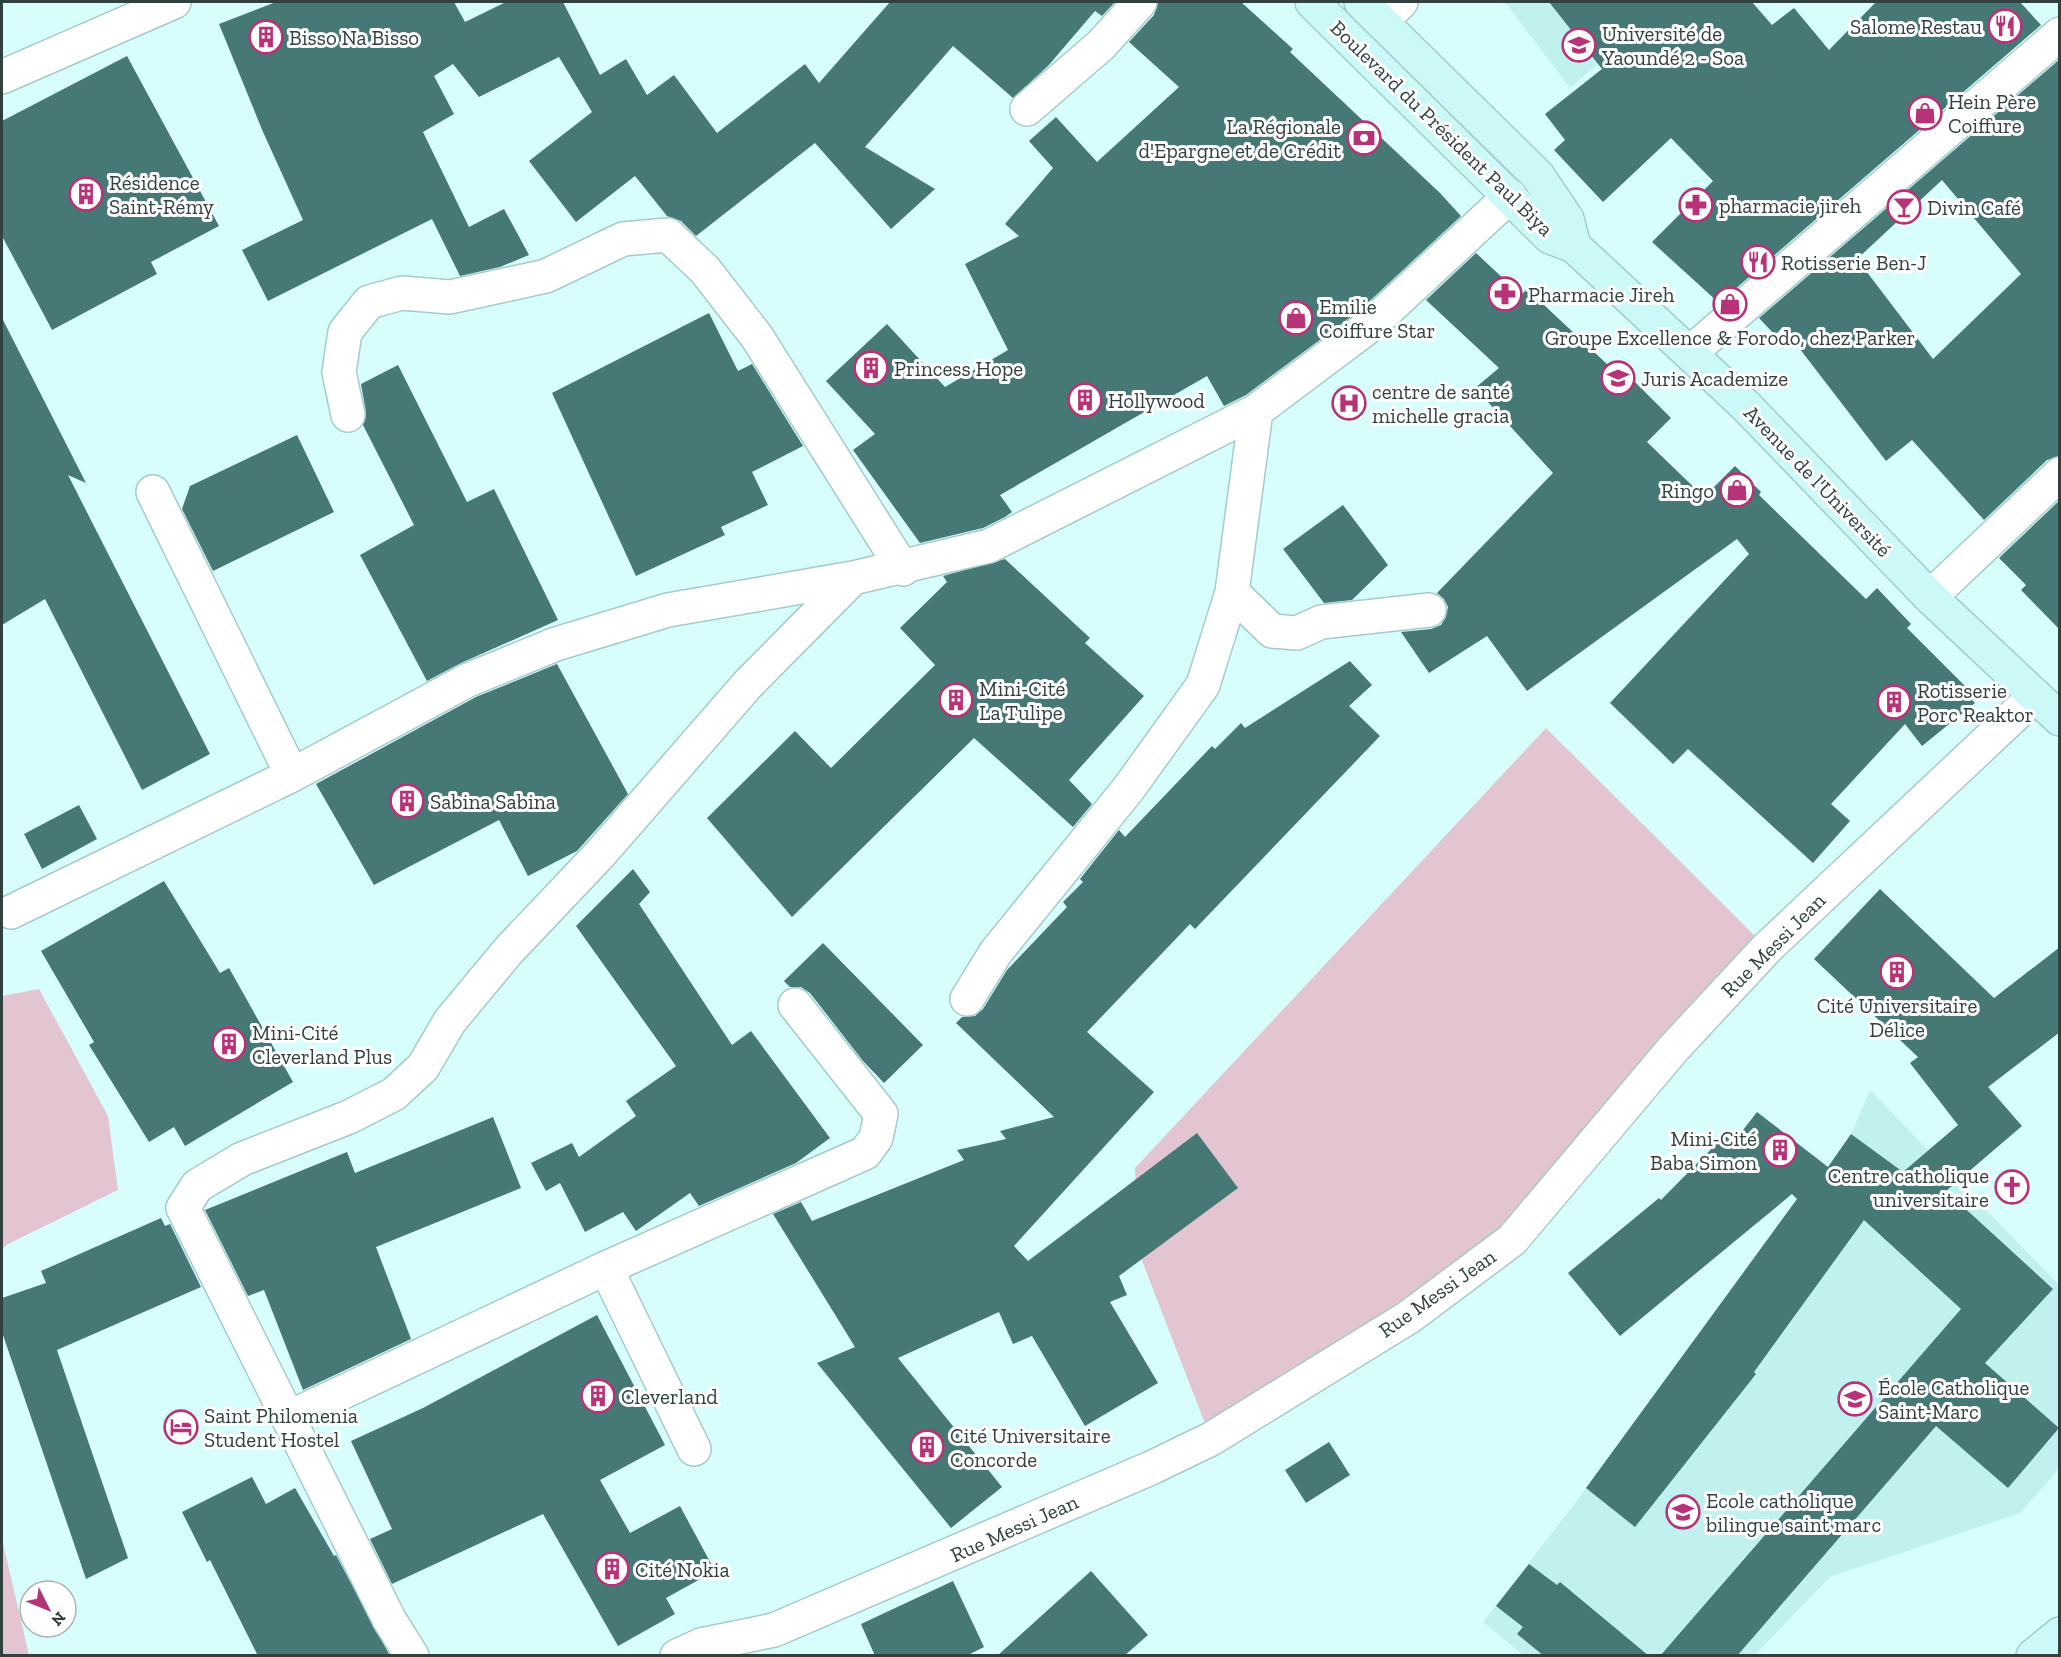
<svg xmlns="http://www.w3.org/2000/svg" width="2061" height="1657" font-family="'Zilla Slab',serif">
<rect width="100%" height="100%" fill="#d7fefc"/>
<!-- built -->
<path fill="#c1f1ef" d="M1505,2H1670L1570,88Z
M1870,1090L2059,1285V1469L2020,1513L1830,1577L1755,1655H1523L1483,1622L1717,1320L1851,1135Z"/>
<!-- green -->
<path fill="#e2c5d0" d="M1546,728L1767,948L1512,1240L1211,1439L1139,1253L1135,1168Z
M39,989L108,1116L118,1190L6,1245L2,1250V996Z
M2,1539L29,1655H2Z"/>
<!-- building -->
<path fill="#467876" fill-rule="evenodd" d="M276,2H454L465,22L506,2H563L600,75L626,59L647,95L674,75L717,133L805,64L819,83L890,2H1115L1102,16L1095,11L1048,66L1013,98L953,46L865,147L935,189L891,229L815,143L696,236L681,221L667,216L635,176L576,222L529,161L592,112L559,57L479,97L453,64L434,76L454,114L423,132L469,227L504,209L529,255L500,267L460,276L432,219L268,301L242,250L303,220L263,132L219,24Z
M1158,2H1241L1293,49L1290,52L1440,193L1461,216L1360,310L1246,395L1224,406L1207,376L1000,495L1012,512L1005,517L983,528L920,543L853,450L875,434L826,381L887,324L945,387L1008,350L965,264L1019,236L1005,224L1053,168L1029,141L1056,117L1097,162L1179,87L1129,42L1154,15Z
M1549,2H1752L1772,25L1794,8L1829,50L1876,2H2020L2041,25L1719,303L1652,242L1713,181L1671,138L1603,202L1554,150L1565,140L1545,114L1602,69Z
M127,56L219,226L151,262L157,274L52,330L2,236V121Z
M2060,59V456L2047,460L1984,520L1912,440L1886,461L1783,327L1775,335L1759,318ZM1942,180L2021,274L1933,359L1857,259Z
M1476,253L1521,295L1527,289L1609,366L1614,361L1671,418L1647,442L1704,497L1735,466L1761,492L1759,495L1866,599L1877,588L1911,624L1907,628L1966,687L1963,690L1975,703L1922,746L1905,724L1831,804L1850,821L1813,863L1688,749L1673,764L1610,703L1749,554L1737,539L1527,691L1487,636L1429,673L1401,632L1431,629L1441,625L1446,617L1448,607L1444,599L1437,593L1553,473L1475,388L1499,368L1426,300Z
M709,313L738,371L752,364L803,446L752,472L768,505L721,527L725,535L636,576L552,393Z
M2,318L86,483L68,475L210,754L142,790L45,599L2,625Z
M398,365L467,502L494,489L558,620L461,663L427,681L360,555L414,525L363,425L366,412L361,384Z
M297,435L334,512L213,571L182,509L190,486Z
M2060,500V630L2021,590L2026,585L1999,558Z
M1343,505L1388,565L1352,600L1324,603L1283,549Z
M1005,559L1090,638L1085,643L1144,696L1069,780L1092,804L1073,827L974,738L792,917L707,818L795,731L831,768L935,665L900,628L947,582L943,576Z
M1350,661L1372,685L1349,706L1380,736L1195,929L1190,924L1087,1032L1154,1092L1014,1246L1028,1261L1197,1133L1238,1188L1119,1276L1127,1295L1110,1302L1158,1383L1085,1426L1032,1336L1013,1344L999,1312L898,1358L1002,1487L951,1528L817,1363L855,1347L773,1214L801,1202L812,1221L964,1160L957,1150L1006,1139L1000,1131L1054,1117L956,1023L962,1017L975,1016L983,1009L1007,970L1067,907L1063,902L1083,882L1080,879L1119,830L1125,837L1212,746L1215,749L1241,723L1245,728Z
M557,664L628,794L577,851L528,876L499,820L374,885L316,784L476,697Z
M79,805L97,839L42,869L24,834Z
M633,869L650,892L639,904L732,1045L751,1031L830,1138L796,1163L699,1206L690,1193L636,1231L623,1212L585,1232L560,1183L546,1191L531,1163L572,1143L579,1157L636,1116L626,1101L676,1066L576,926Z
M164,881L220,973L229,968L293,1082L185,1146L174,1127L149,1142L89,1045L94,1042L41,951Z
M1880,889L1994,998L2060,947V1032L1988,1087L2022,1126L1946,1191L2053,1289L1985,1363L2059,1428L2008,1488L1936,1426L1737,1656H1660L1961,1309L1864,1220L1754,1372L1756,1374L1635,1527L1586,1488L1797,1199L1792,1194L1620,1336L1568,1273L1659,1198L1661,1200L1725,1135L1733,1143L1757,1112L1828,1167L1851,1134L1903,1172L1958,1125L1910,1063L1918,1057L1814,959Z
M823,943L923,1045L884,1083L863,1061L810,993L801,987H790L784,981Z
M493,1117L521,1188L376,1247L411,1339L303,1390L264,1290L248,1296L205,1210L347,1152L355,1173Z
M161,1218L165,1226L170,1224L201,1287L57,1350L128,1558L86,1579L2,1332V1298L46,1283L41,1271Z
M597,1315L665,1445L600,1480L630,1533L680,1506L715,1571L666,1598L675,1614L618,1646L543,1514L392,1584L370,1539L392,1529L351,1441L423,1408Z
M1329,1442L1350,1475L1306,1503L1285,1470Z
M252,1477L266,1504L295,1488L334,1556L336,1555L390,1656H258L210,1560L207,1562L182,1512Z
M1529,1564L1557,1585L1560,1582L1649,1656H1544L1517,1634L1523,1627L1496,1606Z
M1091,1571L1148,1635L1124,1656H997Z
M953,1581L984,1647L966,1656H875L861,1624Z"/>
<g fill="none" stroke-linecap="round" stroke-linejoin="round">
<!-- street casing -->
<g stroke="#a5cbc9" stroke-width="36">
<path id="street" d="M1381,21L1401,2
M2,77L174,2
M1027,109L1101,45L1140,2
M1691,352L2060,34
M348,415L339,372L345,332L369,302L402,293L450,297L546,276L623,239L668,235L705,270L757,337L903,569
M153,492L292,775
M1232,592L1272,631L1297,633L1321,622L1429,610
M1930,597L2060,474
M11,912L292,775L468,680L556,644L668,610L853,578
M967,999L996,952L1129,788L1203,685L1232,592L1256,411
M606,1268L694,1449
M288,1418L606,1268L865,1153L876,1138L881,1114L795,1005
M412,1656L389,1619L183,1208L197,1186L242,1159L349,1117L394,1094L423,1067L450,1021L509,950L601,853L748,684L853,578L989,546L1256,411L1372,324L1510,196
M677,1656L701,1645L774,1630L1151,1468L1211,1439L1409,1317L1512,1240L1674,1048L1767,948L2035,696"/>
</g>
<!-- secondary casing -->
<g stroke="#a5cbc9" stroke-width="36">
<path id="secondary" d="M1312,2L1550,237L1574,246L1745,405L1930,597L2060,719
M1361,2L1538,176L1567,219L1574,246
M2033,1656L2060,1634"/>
</g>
<!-- street -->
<use href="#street" stroke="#fff" stroke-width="33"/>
<!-- secondary -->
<use href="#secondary" stroke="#cbf9f8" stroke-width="33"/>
</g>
<!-- icons -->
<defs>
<g id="restaurant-ring" transform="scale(1.725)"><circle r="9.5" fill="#fff" stroke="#b73378" stroke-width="1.5"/><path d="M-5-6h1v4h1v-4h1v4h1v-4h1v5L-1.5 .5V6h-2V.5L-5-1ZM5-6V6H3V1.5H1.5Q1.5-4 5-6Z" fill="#b73378"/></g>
<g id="building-ring" transform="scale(1.725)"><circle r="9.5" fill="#fff" stroke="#b73378" stroke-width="1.5"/><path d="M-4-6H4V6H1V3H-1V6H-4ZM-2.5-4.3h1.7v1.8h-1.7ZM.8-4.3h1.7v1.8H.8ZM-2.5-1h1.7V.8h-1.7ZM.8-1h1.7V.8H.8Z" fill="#b73378"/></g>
<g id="university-ring" transform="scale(1.725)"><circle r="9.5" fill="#fff" stroke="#b73378" stroke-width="1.5"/><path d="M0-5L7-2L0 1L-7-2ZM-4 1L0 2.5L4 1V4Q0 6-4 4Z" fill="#b73378"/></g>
<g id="shop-ring" transform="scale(1.725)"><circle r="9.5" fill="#fff" stroke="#b73378" stroke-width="1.5"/><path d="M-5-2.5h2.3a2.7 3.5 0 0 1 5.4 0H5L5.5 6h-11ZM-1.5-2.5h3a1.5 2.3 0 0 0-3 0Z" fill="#b73378"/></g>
<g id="bank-ring" transform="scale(1.725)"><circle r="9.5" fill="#fff" stroke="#b73378" stroke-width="1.5"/><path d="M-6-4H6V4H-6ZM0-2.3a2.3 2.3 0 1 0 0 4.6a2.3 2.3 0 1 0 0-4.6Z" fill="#b73378"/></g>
<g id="pharmacy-ring" transform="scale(1.725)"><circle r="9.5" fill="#fff" stroke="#b73378" stroke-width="1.5"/><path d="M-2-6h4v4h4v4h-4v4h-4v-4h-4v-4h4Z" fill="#b73378"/></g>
<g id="bar-ring" transform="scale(1.725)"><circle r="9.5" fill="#fff" stroke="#b73378" stroke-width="1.5"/><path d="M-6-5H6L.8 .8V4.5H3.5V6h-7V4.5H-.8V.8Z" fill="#b73378"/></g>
<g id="school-ring" transform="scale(1.725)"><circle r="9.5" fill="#fff" stroke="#b73378" stroke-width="1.5"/><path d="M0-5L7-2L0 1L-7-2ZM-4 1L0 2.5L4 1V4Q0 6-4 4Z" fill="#b73378"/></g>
<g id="hospital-ring" transform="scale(1.725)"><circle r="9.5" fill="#fff" stroke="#b73378" stroke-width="1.5"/><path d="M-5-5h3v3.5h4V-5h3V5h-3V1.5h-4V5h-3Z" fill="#b73378"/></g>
<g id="church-ring" transform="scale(1.725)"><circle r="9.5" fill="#fff" stroke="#b73378" stroke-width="1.5"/><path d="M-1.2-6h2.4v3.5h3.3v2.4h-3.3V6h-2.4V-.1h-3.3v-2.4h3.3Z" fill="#b73378"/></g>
<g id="hotel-ring" transform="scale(1.725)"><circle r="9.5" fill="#fff" stroke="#b73378" stroke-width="1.5"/><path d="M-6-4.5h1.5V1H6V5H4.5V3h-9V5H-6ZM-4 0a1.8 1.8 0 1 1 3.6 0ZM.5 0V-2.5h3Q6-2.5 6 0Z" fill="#b73378"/></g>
</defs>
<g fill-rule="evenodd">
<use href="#restaurant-ring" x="2005" y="26"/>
<use href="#building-ring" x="266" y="37"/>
<use href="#university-ring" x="1579" y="45"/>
<use href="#shop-ring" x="1925" y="113"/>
<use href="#bank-ring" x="1364" y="138"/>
<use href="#building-ring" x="86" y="194"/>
<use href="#pharmacy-ring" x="1696" y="205"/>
<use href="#bar-ring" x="1904" y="207"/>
<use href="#restaurant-ring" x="1758" y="262"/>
<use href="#pharmacy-ring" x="1505" y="294"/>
<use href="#shop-ring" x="1730" y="304"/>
<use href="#shop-ring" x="1296" y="318"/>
<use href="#building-ring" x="871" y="368"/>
<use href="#school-ring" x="1618" y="378"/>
<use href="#building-ring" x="1085" y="400"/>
<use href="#hospital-ring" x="1349" y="403"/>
<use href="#shop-ring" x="1737" y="490"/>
<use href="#building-ring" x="956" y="700"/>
<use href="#building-ring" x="1894" y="702"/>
<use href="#building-ring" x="407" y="801"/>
<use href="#building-ring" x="1897" y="972"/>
<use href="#building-ring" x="229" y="1044"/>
<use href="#building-ring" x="1780" y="1150"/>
<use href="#church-ring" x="2012" y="1187"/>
<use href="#building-ring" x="598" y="1396"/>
<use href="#school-ring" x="1855" y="1399"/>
<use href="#hotel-ring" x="181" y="1427"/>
<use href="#building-ring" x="927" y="1447"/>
<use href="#school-ring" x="1683" y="1512"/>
<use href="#building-ring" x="612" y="1569"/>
</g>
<g text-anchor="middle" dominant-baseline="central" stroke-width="6" stroke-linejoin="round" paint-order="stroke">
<!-- poi labels -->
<g font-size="21" fill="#314140" stroke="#fff" text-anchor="start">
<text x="1982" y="26" text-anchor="end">Salome Restau</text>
<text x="1602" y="33">Université de<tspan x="1602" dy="24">Yaoundé 2 - Soa</tspan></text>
<text x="289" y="37">Bisso Na Bisso</text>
<text x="1948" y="101">Hein Père<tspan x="1948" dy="24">Coiffure</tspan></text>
<text x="1341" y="126" text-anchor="end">La Régionale<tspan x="1341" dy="24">d'Epargne et de Crédit</tspan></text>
<text x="109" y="182">Résidence<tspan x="109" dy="24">Saint-Rémy</tspan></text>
<text x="1719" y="205">pharmacie jireh</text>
<text x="1927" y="207">Divin Café</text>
<text x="1781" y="262">Rotisserie Ben-J</text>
<text x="1528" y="294">Pharmacie Jireh</text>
<text x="1319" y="306">Emilie<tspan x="1319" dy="24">Coiffure Star</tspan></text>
<text x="1730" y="337" text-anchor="middle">Groupe Excellence &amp; Forodo, chez Parker</text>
<text x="894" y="368">Princess Hope</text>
<text x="1641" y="378">Juris Academize</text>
<text x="1372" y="391">centre de santé<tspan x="1372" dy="24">michelle gracia</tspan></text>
<text x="1108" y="400">Hollywood</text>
<text x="1714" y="490" text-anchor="end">Ringo</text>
<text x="979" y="688">Mini-Cité<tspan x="979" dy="24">La Tulipe</tspan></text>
<text x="1917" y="690">Rotisserie<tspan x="1917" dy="24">Porc Reaktor</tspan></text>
<text x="430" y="801">Sabina Sabina</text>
<text x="1897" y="1005" text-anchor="middle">Cité Universitaire<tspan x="1897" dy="24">Délice</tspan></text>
<text x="252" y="1032">Mini-Cité<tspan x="252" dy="24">Cleverland Plus</tspan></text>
<text x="1757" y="1138" text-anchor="end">Mini-Cité<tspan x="1757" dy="24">Baba Simon</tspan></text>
<text x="1989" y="1175" text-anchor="end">Centre catholique<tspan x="1989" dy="24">universitaire</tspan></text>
<text x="1878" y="1387">École Catholique<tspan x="1878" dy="24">Saint-Marc</tspan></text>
<text x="621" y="1396">Cleverland</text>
<text x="204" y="1415">Saint Philomenia<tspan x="204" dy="24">Student Hostel</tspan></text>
<text x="950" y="1435">Cité Universitaire<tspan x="950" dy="24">Concorde</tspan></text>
<text x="1706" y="1500">Ecole catholique<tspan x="1706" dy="24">bilingue saint marc</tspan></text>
<text x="635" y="1569">Cité Nokia</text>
</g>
<!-- street labels -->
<g font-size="21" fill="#314140" stroke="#fff">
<text transform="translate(1442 128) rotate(44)">Boulevard du Président Paul Biya</text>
<text transform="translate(1818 481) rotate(46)">Avenue de l'Université</text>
<text transform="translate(1773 945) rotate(-45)">Rue Messi Jean</text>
<text transform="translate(1437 1293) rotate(-35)">Rue Messi Jean</text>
<text transform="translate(1014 1528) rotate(-24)">Rue Messi Jean</text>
</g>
</g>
<!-- border -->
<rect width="2061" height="1657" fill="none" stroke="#314140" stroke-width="6"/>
<!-- north arrow -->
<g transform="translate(48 1609) rotate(133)"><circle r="28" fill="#ffffff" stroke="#adb3b3" stroke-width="1.5"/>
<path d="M0-4.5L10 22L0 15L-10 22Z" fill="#b73378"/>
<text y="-9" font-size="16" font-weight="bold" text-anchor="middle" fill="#314140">N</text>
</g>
</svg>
